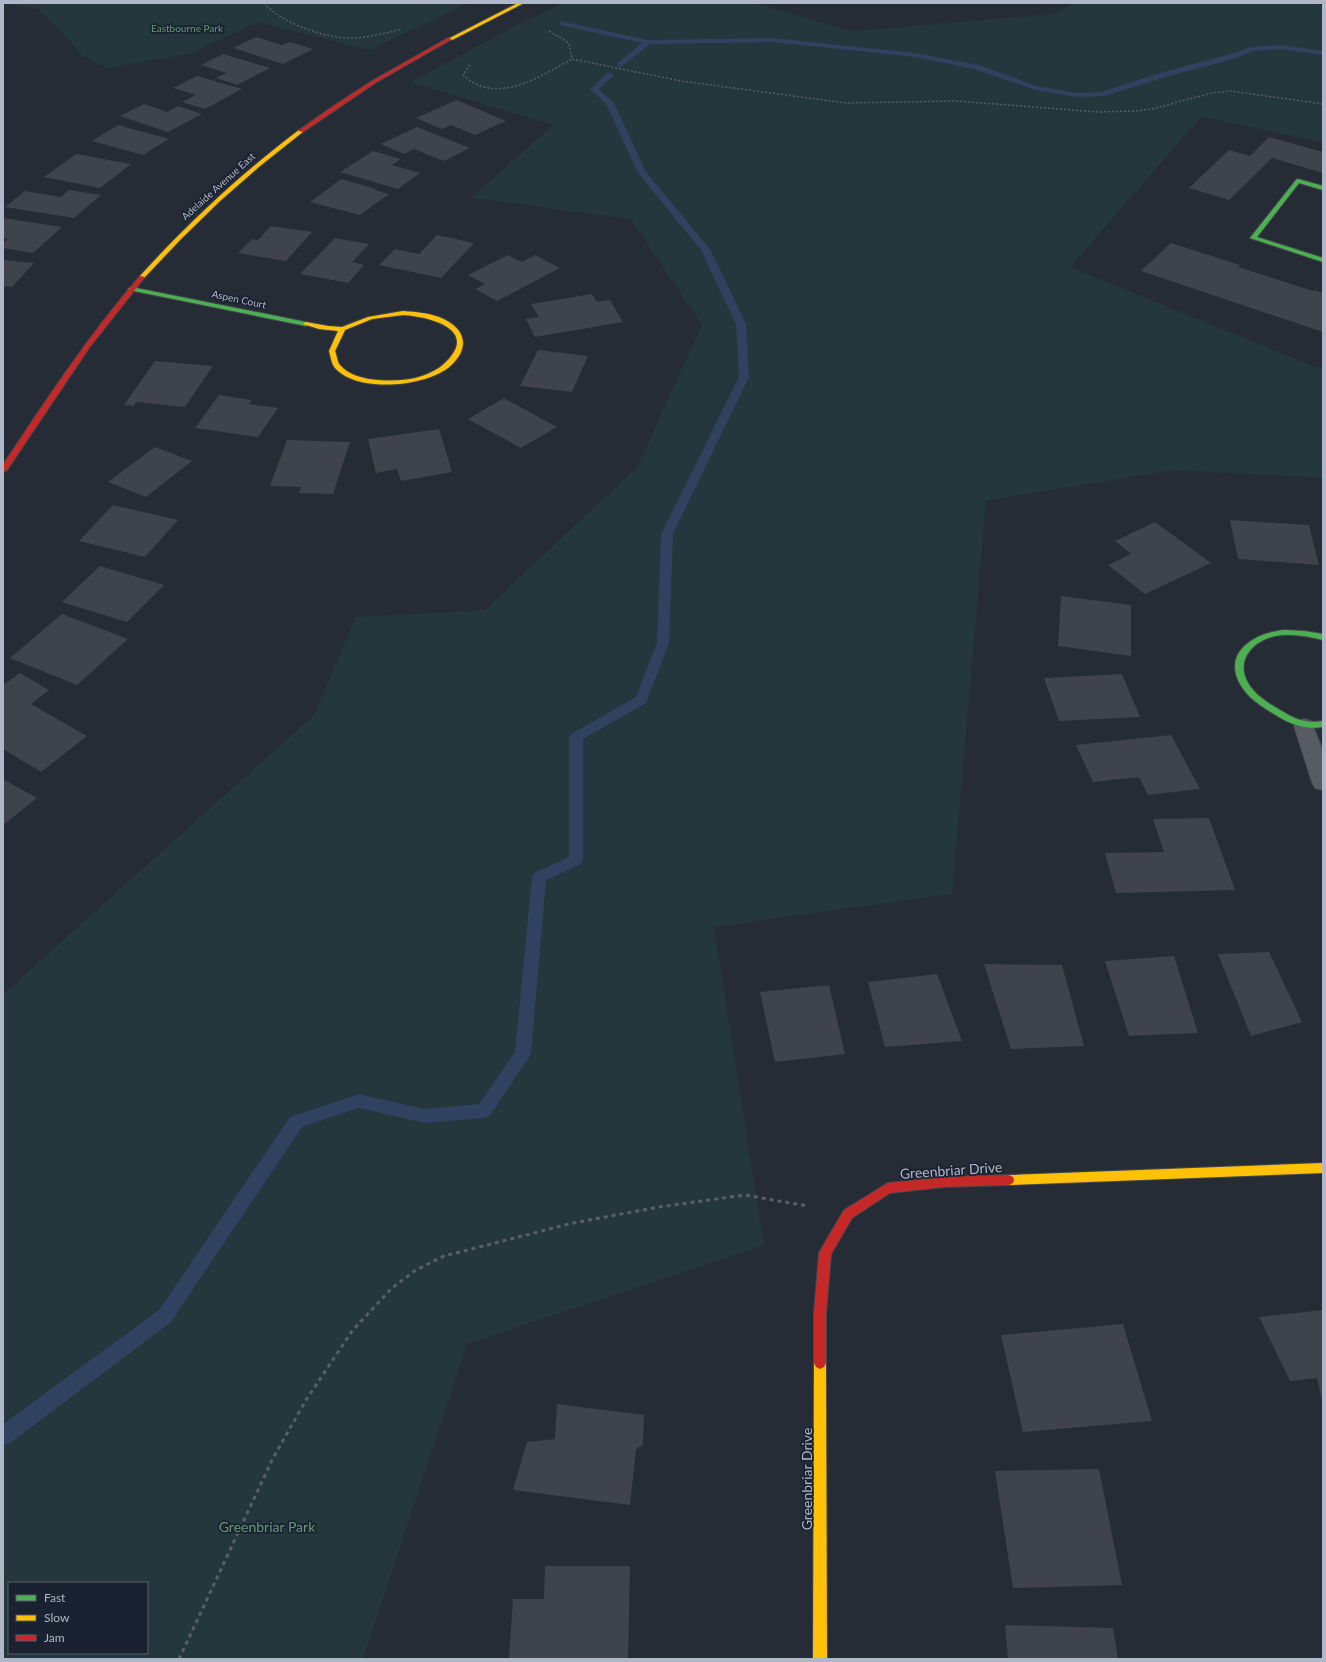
<svg xmlns="http://www.w3.org/2000/svg" width="1326" height="1662" font-family="Lato,sans-serif">
<rect width="100%" height="100%" fill="#262c36"/>
<!-- green -->
<path fill="#23373c" fill-rule="evenodd" d="M3,3H468L370,50L258,22L189,54L107,68L81,55L64,34L38,9Z
M564,3H753L852,31L1054,14L1075,3H1307L1323,6V142L1201,117L1070,267L1323,370V478L1175,470L986,501L952,894L714,927L764,1245L467,1344L363,1659H3V994L314,715L356,617L485,610L637,467L702,325L631,219L471,198L553,125L411,82L515,26ZM9,1583H147V1653H9Z"/>
<g fill="none" stroke-linecap="round" stroke-linejoin="round">
<!-- stream -->
<path fill="#30425f" fill-rule="evenodd" d="M560,21L648,40L772,38L915,53L979,65L1037,86L1077,93L1101,92L1163,72L1231,54L1251,47L1281,45L1323,51V55L1281,49L1252,51L1237,58L1169,76L1105,96L1077,97L1035,90L974,69L915,57L772,42L650,44L621,67L617,65L618,63L642,43L560,25Z
M607,73H610L614,75L599,89L614,103L646,172L710,249L746,324L749,377L673,534L669,643L647,700L646,703L583,739V860L581,864L546,880L531,1054L490,1116L484,1118L424,1123L359,1108L302,1127L171,1322L10,1443L3,1445V1424L159,1310L290,1117L359,1094L424,1109L479,1104L515,1052L532,877L534,873L569,857V737L571,734L636,697L657,643L661,534L739,377L736,324L701,250L638,173L606,104L590,89Z"/>
</g>
<!-- building -->
<path fill="#3e434c" d="M256,37L282,45L290,42L313,49L283,64L233,48Z
M223,54L270,68L237,85L216,78L227,73L201,65Z
M197,76L242,89L205,109L182,102L196,95L173,88Z
M457,100L506,121L475,135L451,125L442,129L416,118Z
M144,104L167,112L178,106L202,114L168,132L120,116Z
M118,125L169,139L143,155L92,141Z
M417,127L470,148L444,161L414,149L404,154L381,144Z
M1269,137L1323,152V173L1272,158L1229,200L1189,188L1229,150L1250,156Z
M373,151L401,159L392,165L420,173L398,189L340,172Z
M76,154L131,164L100,188L44,177Z
M341,179L376,189L374,190L389,194L360,215L310,202Z
M69,190L101,195L74,218L5,207L25,191L61,197Z
M3,218L62,227L33,253L3,248V244L8,239L3,238Z
M271,226L312,232L286,261L238,253L252,239L258,240Z
M437,235L474,243L441,278L379,265L395,249L419,254Z
M335,238L369,244L352,262L364,265L348,283L300,274Z
M1171,243L1240,265L1238,267L1313,291L1314,290L1323,293V332L1141,271Z
M508,255L522,262L535,255L560,268L497,301L475,289L485,284L468,275Z
M3,260L34,263L12,287L3,286Z
M592,294L597,302L610,300L623,322L535,337L526,319L539,317L531,304Z
M538,350L588,356L572,392L520,386Z
M155,361L213,366L185,407L136,402L134,406L124,405Z
M219,395L252,400L249,404L278,408L258,437L195,428Z
M504,398L557,427L521,448L468,419Z
M439,429L452,472L401,481L397,469L376,473L368,439Z
M287,440L350,442L333,494L299,493L301,487L270,486Z
M155,447L192,461L146,497L108,482Z
M113,505L178,520L145,557L79,541Z
M1230,520L1309,525L1319,565L1238,559Z
M1155,522L1211,563L1145,594L1108,565L1131,554L1115,541Z
M100,566L164,585L127,622L62,602Z
M1061,596L1131,605V656L1058,646Z
M62,614L128,639L77,685L10,658Z
M20,673L49,690L31,704L87,736L41,772L3,749V685Z
M1122,674L1140,717L1059,721L1044,678Z
M1171,735L1200,789L1148,795L1139,777L1093,782L1076,745Z
M3,779L37,798L3,825Z
M1209,818L1235,890L1116,893L1105,853L1164,852L1153,819Z
M1269,952L1302,1022L1251,1036L1218,954Z
M1174,956L1198,1033L1129,1036L1105,961Z
M984,964L1062,965L1084,1046L1011,1049Z
M937,974L962,1041L885,1047L868,982Z
M829,985L845,1054L775,1062L760,992Z
M1323,1310V1401H1322L1317,1378L1290,1381L1259,1317Z
M1123,1324L1152,1421L1023,1432L1001,1335Z
M557,1404L644,1415L643,1445L636,1449L630,1505L513,1490L527,1442L555,1439Z
M1099,1469L1122,1585L1013,1588L995,1471Z
M545,1566H630L628,1659H509L513,1599H544Z
M1005,1625L1113,1628L1118,1659H1008Z"/>
<g fill="none" stroke-linecap="round" stroke-linejoin="round">
<!-- street casing -->
<g stroke="#43474f" stroke-width="2">
<path id="street" d="M1304,719L1311,721L1323,751V790L1315,788L1312,782L1294,726L1297,721Z"/>
</g>
<!-- fast casing -->
<g stroke="#43474f" stroke-width="2">
<path id="fast" d="M1298,179L1323,186V190L1299,183L1257,237L1323,258V262L1250,238L1296,180Z
M131,287L306,322L309,324L306,326L129,290L128,289Z
M1285,630L1304,631L1323,634V640C1307,636 1291,633 1275,636C1253,641 1235,660 1248,683C1255,695 1268,703 1280,710C1295,719 1305,724 1323,721V727C1304,730 1290,724 1274,714C1261,706 1248,698 1240,684C1222,651 1257,632 1285,630Z"/>
</g>
<!-- slow casing -->
<g stroke="#43474f" stroke-width="2">
<path id="slow" d="M518,3H524L452,40L448,39Z
M299,130L304,131L260,166L220,201L181,239L144,278H140V276C189,222 241,174 299,130Z
M403,311C416,312 428,313 439,317C467,328 471,349 448,368C423,387 357,393 335,368C331,363 331,357 329,351L338,331L319,329L303,324L306,322L328,326L342,327L368,317ZM403,315C423,316 473,326 452,355C444,366 434,372 422,376C408,381 392,381 377,380C365,379 348,375 340,365C337,362 337,355 335,351L345,330L372,319Z
M1323,1163V1173L1009,1185L1005,1183L1004,1180L1005,1177L1009,1175Z
M820,1357L824,1359L826,1363L827,1659H813L814,1363L816,1359Z"/>
</g>
<!-- jam casing -->
<g stroke="#43474f" stroke-width="2">
<path id="jam" d="M448,38L452,39L375,83L303,132L298,131L335,105L372,81Z
M140,276L145,277L89,348L7,470L3,472V465C46,400 89,335 140,276Z
M1009,1175L1013,1177L1014,1180L1013,1183L1009,1185L944,1187L890,1193L852,1218L831,1254L826,1313V1363L824,1367L820,1369L816,1367L814,1363V1313L819,1253L844,1210L888,1183L944,1177Z"/>
</g>
<!-- path-far1 -->
<path stroke="#595f66" stroke-width="1.5" stroke-dasharray="2 2" stroke-linecap="butt" d="M264,3C281,23 324,38 351,38C368,38 385,33 402,29
M549,31L569,43L572,59
M572,59L681,81L846,103L956,101L1098,112L1135,111L1152,109L1212,93L1231,91L1323,104
M470,65L463,75C467,78 471,82 476,84C507,99 545,74 572,59"/>
<!-- path -->
<path stroke="#595f66" stroke-width="3" stroke-dasharray="4 4" stroke-linecap="butt" d="M179,1659L273,1458L306,1400L352,1331L392,1288L416,1270L444,1256L573,1223L659,1207L745,1195L808,1206"/>
<!-- street -->
<use href="#street" fill="#565b64" fill-rule="evenodd"/>
<!-- fast -->
<use href="#fast" fill="#4caf50" fill-rule="evenodd"/>
<!-- slow -->
<use href="#slow" fill="#ffc107" fill-rule="evenodd"/>
<!-- jam -->
<use href="#jam" fill="#c62828" fill-rule="evenodd"/>
</g>
<g text-anchor="middle" dominant-baseline="central" stroke-width="3.5" stroke-linejoin="round" paint-order="stroke">
<!-- far-park labels -->
<g font-size="10" fill="#659b73" stroke="#1a2231">
<text x="187" y="28">Eastbourne Park</text>
</g>
<!-- far-street labels -->
<g font-size="10" fill="#afb8c8" stroke="#1a2231">
<text transform="translate(218 186) rotate(-42)">Adelaide Avenue East</text>
<text transform="translate(239 299) rotate(12)">Aspen Court</text>
</g>
<!-- near-street labels -->
<g font-size="14" fill="#afb8c8" stroke="#1a2231">
<text transform="translate(951 1170) rotate(-4)">Greenbriar Drive</text>
<text transform="translate(806 1479) rotate(-90)">Greenbriar Drive</text>
</g>
<!-- near-park labels -->
<g font-size="14" fill="#659b73" stroke="#1a2231">
<text x="267" y="1526">Greenbriar Park</text>
</g>
</g>
<!-- border -->
<rect width="1326" height="1662" fill="none" stroke="#afb8c8" stroke-width="8"/>
<!-- legend -->
<rect x="8" y="1582" width="140" height="72" fill="#1a2231" stroke="#565e6d"/>
<rect x="16" y="1595" width="20" height="6" fill="#4caf50" stroke="#565e6d"/>
<text x="44" y="1602" font-size="12" fill="#afb8c8">Fast</text>
<rect x="16" y="1615" width="20" height="6" fill="#ffc107" stroke="#565e6d"/>
<text x="44" y="1622" font-size="12" fill="#afb8c8">Slow</text>
<rect x="16" y="1635" width="20" height="6" fill="#c62828" stroke="#565e6d"/>
<text x="44" y="1642" font-size="12" fill="#afb8c8">Jam</text>
</svg>
